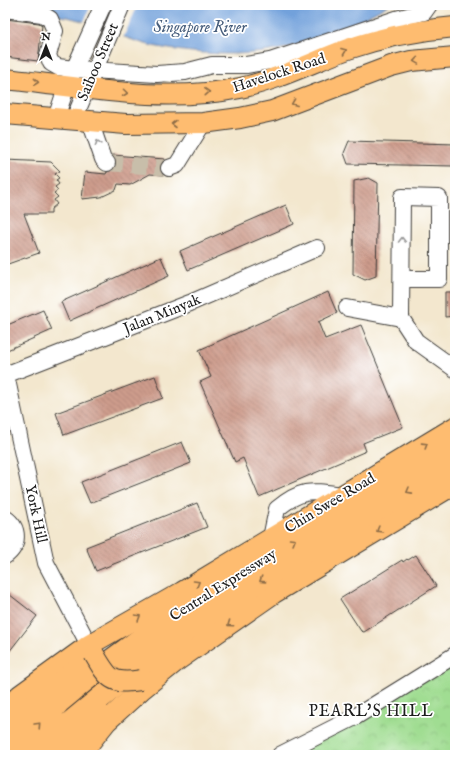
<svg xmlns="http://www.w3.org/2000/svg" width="460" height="760" font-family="'IM FELL English',serif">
<defs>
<pattern id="park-crowns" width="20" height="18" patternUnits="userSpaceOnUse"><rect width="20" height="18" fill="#a0dd92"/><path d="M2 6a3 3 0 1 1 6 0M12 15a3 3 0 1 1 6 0" fill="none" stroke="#89bd7d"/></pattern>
<pattern id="building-back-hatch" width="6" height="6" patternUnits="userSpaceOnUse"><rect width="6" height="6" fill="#ce9c8c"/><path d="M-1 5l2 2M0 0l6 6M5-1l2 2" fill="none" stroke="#a67e72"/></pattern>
</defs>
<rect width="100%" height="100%" fill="#fff"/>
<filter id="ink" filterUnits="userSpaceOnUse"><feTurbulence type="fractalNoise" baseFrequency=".025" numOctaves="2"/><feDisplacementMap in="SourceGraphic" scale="8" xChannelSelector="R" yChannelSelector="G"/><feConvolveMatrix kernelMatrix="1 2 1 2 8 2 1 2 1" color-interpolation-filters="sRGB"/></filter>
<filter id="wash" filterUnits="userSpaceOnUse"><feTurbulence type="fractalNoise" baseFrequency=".012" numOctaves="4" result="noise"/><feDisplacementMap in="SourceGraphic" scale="16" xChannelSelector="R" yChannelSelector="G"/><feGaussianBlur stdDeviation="0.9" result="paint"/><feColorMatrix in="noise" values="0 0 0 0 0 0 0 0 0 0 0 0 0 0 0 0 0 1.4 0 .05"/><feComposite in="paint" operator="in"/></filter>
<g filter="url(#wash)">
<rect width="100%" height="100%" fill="#f3e7ce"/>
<!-- park -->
<path fill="url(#park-crowns)" stroke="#5e7c57" d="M455,659V755H288Z"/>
<!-- water -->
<path fill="#72a1db" stroke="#475e7c" d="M5,5H389C358,22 328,36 294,46C250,58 197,55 153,46C128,40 103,28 79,20C57,13 24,14 5,5Z"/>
<!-- pier -->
<path fill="#f3e7ce" d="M91,5H138L123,38L83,24Z"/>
<g id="blocks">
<!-- building -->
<path fill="url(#building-back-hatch)" d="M5,19L39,23L42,25L38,61L5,57Z
M349,141L455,144V166L348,164L344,153Z
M112,155L165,159L160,167L163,175L150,174L130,185L118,184L116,190L101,197L82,199L85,172L106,174L107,172L113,170L116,161Z
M5,160L51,162L60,171L55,174L59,178L56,180L59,184L55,187L58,190L54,193L58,197L54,200L57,204L51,209V214H24L39,253L5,265Z
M369,178L378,183L376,276L365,280L353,274L354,181Z
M286,205L294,224L188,270L180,251Z
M161,257L169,276L69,321L61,302Z
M328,292L337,313L318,322L325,339L361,325L403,427L363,443L366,451L259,497L243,458L235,462L200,382L211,377L199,350Z
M445,292H455V316L445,317Z
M43,310L52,330L5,351V326Z
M155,376L163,398L64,435L56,413Z
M182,442L191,463L90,503L81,482Z
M197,503L207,527L96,571L86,547Z
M416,555L436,586L364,632L361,631L340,599L402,560L403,562L407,559L408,560Z
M5,591L37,616L5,657Z"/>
</g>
</g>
<g filter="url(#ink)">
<use href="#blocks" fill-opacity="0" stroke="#3c3a37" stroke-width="1"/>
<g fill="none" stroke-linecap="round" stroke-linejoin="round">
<!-- minor-tunnel -->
<path stroke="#c8beaa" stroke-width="16" stroke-dasharray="16 8" stroke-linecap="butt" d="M107,163L169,168"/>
<!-- minor casing -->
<g stroke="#3c3a37" stroke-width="18">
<path id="minor" d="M5,9L42,14L50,19L55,31L48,55L51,63L58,67L74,69L157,74L185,72L212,65H246L270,61L396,19L424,12L429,5
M56,118L67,85L103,5
M74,119L122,5
M90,121L103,159L107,163
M169,168L177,165L203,123
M402,279H439V198L402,197L401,318L416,341L455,369
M347,308L401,318
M5,375L190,303L317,248
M6,375L46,563L89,645
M5,518C20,528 19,546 5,556
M271,538L277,509C302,488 312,491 342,495
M280,755L355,717L455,655"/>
</g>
<!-- major casing -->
<g stroke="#3c3a37" stroke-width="22">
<path id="major" d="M5,79C83,87 162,104 240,88C278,80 312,62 348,49C383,37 419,30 455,27
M5,114L126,124L203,123L240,118L272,111L391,66L411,61L455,57
M5,710L20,695L89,645L182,592L455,427
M80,755L107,721L141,690L178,660L274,593L455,484"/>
</g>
<!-- highway casing -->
<g stroke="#3c3a37" stroke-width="24">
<path id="highway" d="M5,733L47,692L81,667
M13,755L59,702L94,673L165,621L455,442
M38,755C58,730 86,710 110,690C214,602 336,531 455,466
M64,755L85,729L100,715"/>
</g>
<!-- minor -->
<use href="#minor" stroke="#fff" stroke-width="16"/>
<!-- major -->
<use href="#major" stroke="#febc70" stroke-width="20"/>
<!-- highway -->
<use href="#highway" stroke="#febc70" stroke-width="22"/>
<!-- major-bridge casing -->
<g stroke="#3c3a37" stroke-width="22" stroke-linecap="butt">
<path id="major-bridge" d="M94,654C108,678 111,685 141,680"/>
</g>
<!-- major-bridge -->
<use href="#major-bridge" stroke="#febc70" stroke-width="20"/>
</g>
<!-- one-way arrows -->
<defs><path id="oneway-chevron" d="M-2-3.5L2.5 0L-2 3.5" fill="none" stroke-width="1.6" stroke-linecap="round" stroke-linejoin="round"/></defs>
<g stroke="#8d6c46">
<use href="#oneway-chevron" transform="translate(344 51) rotate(-21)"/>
<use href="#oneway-chevron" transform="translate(416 61) rotate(171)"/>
<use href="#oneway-chevron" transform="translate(36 82) rotate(6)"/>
<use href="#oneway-chevron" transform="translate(207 92) rotate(-4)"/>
<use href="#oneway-chevron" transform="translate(125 93) rotate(7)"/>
<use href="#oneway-chevron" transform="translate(294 103) rotate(159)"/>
<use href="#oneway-chevron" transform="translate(174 124) rotate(180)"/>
<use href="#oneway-chevron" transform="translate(425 445) rotate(-32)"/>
<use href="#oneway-chevron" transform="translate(409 491) rotate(151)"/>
<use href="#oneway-chevron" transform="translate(379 530) rotate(149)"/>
<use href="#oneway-chevron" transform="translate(293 541) rotate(-31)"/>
<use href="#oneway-chevron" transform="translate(262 580) rotate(147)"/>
<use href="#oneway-chevron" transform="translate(197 583) rotate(-31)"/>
<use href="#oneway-chevron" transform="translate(138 617) rotate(-31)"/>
<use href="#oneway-chevron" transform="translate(230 624) rotate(145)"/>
<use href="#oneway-chevron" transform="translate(38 725) rotate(-47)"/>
</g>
<g stroke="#999">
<use href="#oneway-chevron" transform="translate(98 143) rotate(-108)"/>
<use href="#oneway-chevron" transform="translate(402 240) rotate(-90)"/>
</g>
</g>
<g text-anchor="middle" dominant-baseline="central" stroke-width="3.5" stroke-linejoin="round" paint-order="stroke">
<!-- street labels -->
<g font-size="15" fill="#1c1c1c" stroke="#fff">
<text transform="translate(98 62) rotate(-67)">Saiboo Street</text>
<text transform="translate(279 73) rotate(-18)">Havelock Road</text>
<text transform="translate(162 314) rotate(-22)">Jalan Minyak</text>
<text transform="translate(330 503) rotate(-31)">Chin Swee Road</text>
<text transform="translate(36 514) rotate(78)">York Hill</text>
<text transform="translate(223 585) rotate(-32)">Central Expressway</text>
</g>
<!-- water labels -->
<g font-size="16" font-style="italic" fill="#475e7c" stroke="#fff">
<text x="200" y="28">Singapore River</text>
</g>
<!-- neighbourhood labels -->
<g font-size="16" letter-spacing="1" fill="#1c1c1c" stroke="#fff">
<text x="371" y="712">PEARL'S HILL</text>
</g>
</g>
<!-- margin -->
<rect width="460" height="760" fill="none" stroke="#fff" stroke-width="20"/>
<!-- north arrow -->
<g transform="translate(46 46)" stroke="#ffffff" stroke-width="3" paint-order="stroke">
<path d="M0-3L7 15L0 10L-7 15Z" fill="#1c1c1c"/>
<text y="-6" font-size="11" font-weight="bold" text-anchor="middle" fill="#1c1c1c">N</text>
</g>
</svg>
